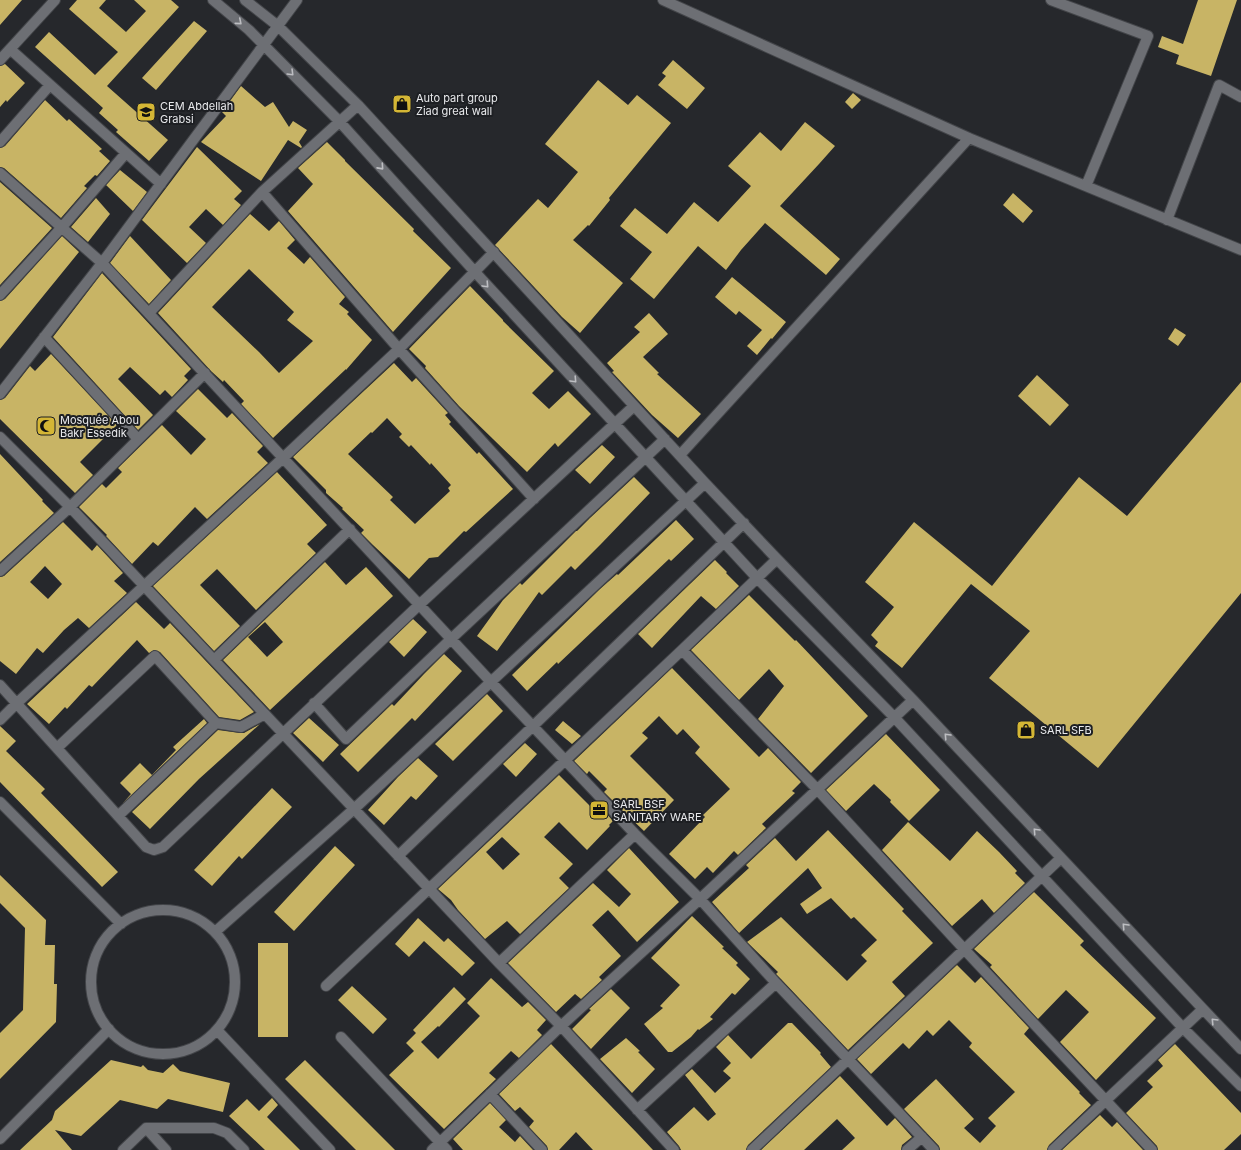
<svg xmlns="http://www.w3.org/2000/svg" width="1241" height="1150" font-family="Inter,sans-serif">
<rect width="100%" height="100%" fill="#26282c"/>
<!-- building -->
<path fill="#c8b465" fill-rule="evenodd" d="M0,0H22L0,25Z
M77,0H106L99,8L126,32L146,11L134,0H171L179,7L107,86L168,140L149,161L116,132L118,130L99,113L103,108L35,47L49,32L95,75L118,52L69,9Z
M1198,0H1237L1211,76L1176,64L1179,55L1158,47L1162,36L1183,44Z
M194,21L207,31L156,90L142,78Z
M673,60L705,88L687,109L658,85L666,76L662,73Z
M5,64L25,83L7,102L6,100L0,107V66Z
M598,80L628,105L637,95L671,123L609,198L610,200L589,226L588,225L573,240L623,283L580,333L562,317L495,245L538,199L548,208L578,172L545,144Z
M241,86L265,107L273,102L289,127L293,121L307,130L299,142L302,147L301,148L288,140L261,181L201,142L226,116L222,112Z
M853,93L861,100L852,109L845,102Z
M45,100L67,121L69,119L102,149L99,151L110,161L97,176L95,175L84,186L87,188L61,218L4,168L0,167V148L5,146Z
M805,122L835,146L819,164L780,206L840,259L826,275L765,223L741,250L726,270L698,246L654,299L630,279L652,252L620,226L635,208L667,234L694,202L718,222L751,186L728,166L760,132L781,151Z
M327,142L345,160V161L414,229L413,231L451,268L393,332L288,211L313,184L298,168Z
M197,147L242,191L234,199L241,205L223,225L206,209L189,227L206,243L187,263L142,220Z
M120,170L147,192L133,211L106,185Z
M0,182L52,228L0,285Z
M1013,193L1033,211L1023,223L1003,205Z
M96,198L110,214L88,242L71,227Z
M250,214L269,231L279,221L295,240L287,248L304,264L310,257L345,297L339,304L349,312L347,314L372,340L346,370V369L273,438L241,404L244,401L224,380L223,382L211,371L158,313ZM249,269L294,312L287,320L313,341L279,373L259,352L212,307Z
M62,236L79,252L0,349V301L5,299Z
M130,236L171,280L149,304L110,263Z
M102,273L191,369L184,376L188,380L172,397L165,390L160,395L130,367L118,379L153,415L138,430L53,337Z
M732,277L786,322L772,339L771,338L757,355L747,346L762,330L739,311L736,315L715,297Z
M470,286L503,320V321L554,371L532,393L549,409L568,391L591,414L558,447L555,443L527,472L459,406L425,368L426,366L409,349Z
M649,313L668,334L643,357L659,373L657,374L701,414L678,438L652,415L612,372L614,371L607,363L640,332L634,327Z
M1175,328L1186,335L1178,346L1168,339Z
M51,354L117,425L80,462L93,475L75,493L0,419V400L5,398L30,366L35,371Z
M394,363L412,382L416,378L448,413L445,415L451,422L449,424L477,454L479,452L513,489L466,532L464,531L438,557L429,558L409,579L373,545L361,533L364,530L342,509L343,508L326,493V490L293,457ZM387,418L402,434L399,437L409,447L411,445L430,465L431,463L451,485L448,488L450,491L415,524L390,500L393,497L348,454L371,432L372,433Z
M1037,375L1069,405L1050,426L1018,396Z
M1241,382V593L1098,768L989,678L1030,631L971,584L902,668L875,646L878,642L871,635L894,607L865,582L914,522L992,586L1079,477L1127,516Z
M198,389L227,418L232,413L263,446L257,452L268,463L207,519L195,507L158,546L153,542L132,564L106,536L107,535L79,507L102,484L106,488L122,472L118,468L162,425L191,455L206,439L176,411Z
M602,445L615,457L590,484L575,470Z
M0,454L43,500L42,501L54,513L0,562Z
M277,472L327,525L307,544L316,553L256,610L217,569L200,585L240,626L214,651L153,586Z
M634,477L650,493L601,544L575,570L571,566L542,595L539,592L497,651L477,636L503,600L520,583L522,585L576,531H577L590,518Z
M676,520L694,539L671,561L669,559L558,664L557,662L527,691L512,675L600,589L617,574L618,575Z
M63,522L92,551L97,545L123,573L114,581L127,593L89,628L78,618L64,630L43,653L37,648L16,674L0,661V577L4,576ZM45,566L62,584L48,599L30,582Z
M715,560L727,572L726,573L739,586L716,609L701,596L652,648L638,634Z
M325,562L346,585L366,567L393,596L270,710L223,660ZM265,622L283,642L267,657L248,637Z
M749,595L795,641L796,640L868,716L811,773L758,719L784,686L769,669L739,700L691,650Z
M136,602L164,629L170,623L254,712L240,720L219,717L160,652L154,650L149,653L137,640L92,687L89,685L67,709L65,707L49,724L27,704Z
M413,619L427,632L404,657L389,642Z
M444,654L462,671L415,721L412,718L358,772L340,754L392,704L394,706L424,674Z
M672,668L759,757L768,748L801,782L792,791L795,793L762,824L766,828L738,855L734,851L713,873L707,867L695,879L669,854L705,817L703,815L730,789L695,753L700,747L683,729L677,735L659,716L642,733L648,738L630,756L674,800L644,831L623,811L604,792L607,789L589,771L587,774L574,761Z
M487,694L503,711L453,761L435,744Z
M309,718L339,745L323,762L293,733Z
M204,719L207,723L123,803L131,794L120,783L140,763L152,775L176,750L173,747Z
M563,721L581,736L572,744L555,730Z
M260,724L199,779L150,829L132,812L218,730L240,733H244Z
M0,726L16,741L6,751L45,789L41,793L118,872L102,887L0,782Z
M886,734L940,790L909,821L890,802L891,800L874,784L846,811L826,790Z
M525,743L537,754L516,777L503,764Z
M418,758L438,776L416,800L411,796L384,825L368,810L398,777Z
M559,775L590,806L595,801L613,821L609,825L610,826L587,850L559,822L544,837L573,864L559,878L569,888L520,934L507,921L485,939L458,910L451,900L438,889ZM502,837L520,854L503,870L486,852Z
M272,788L292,807L242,859L239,856L212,886L194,870Z
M908,822L950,861L977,831L999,852L1017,871L1015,873L1025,883L994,913L982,899L952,926L882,850Z
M828,830L904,909L902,911L933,943L892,982L905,996L848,1050L781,979L776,974L778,972L747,942L781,917L847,981L867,961L861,955L877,940L854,917L851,919L831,898L807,914L800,904L822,888L808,868L739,933L712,902L749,868L746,865L775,838L796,861Z
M335,846L355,865L294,931L274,912Z
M629,848L679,902L637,942L608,910L592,925L621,956L599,977L602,980L581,999L575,994L556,1012L508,963L593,883L619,907L631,894L607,870Z
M0,875L46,920L45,945H55L54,984H57L56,1022L0,1079V1033L23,1010L25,928L0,903Z
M1034,892L1084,941L1080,945L1156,1018L1096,1080L1060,1042L1089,1012L1066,990L1038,1019L990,967L992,965L974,949Z
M692,916L724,947L722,948L738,963L736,965L750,979L735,995L732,993L710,1017L713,1019L699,1030L698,1029L691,1037L672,1052H668L644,1024L663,1008L660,1006L680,985L651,958Z
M418,918L444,942L448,938L475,963L462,976L424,941L409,957L395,944Z
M258,943H288V1037H258Z
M957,965L975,983L981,977L1029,1028L1024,1034L1080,1092L1079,1093L1091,1105L1049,1145L1047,1150H940L939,1146L904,1109L936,1079L974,1119L964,1128L980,1143L996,1126L988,1118L1015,1092L969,1047L972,1043L949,1020L933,1036L927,1030L909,1049L903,1043L871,1074L857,1059Z
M491,978L522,1007L528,1002L546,1020L537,1030L542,1035L519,1058L511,1051L489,1073L496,1079L444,1129L389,1075L414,1051L406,1043L416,1033L413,1030L454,987L466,999L439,1027L438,1026L421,1042L438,1059L480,1016L467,1003Z
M352,986L387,1019L373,1034L338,1000Z
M611,989L630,1008L591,1049L572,1029L591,1010L589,1009Z
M788,1023H792L821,1053L820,1054L831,1067L748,1145L746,1150H681L679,1146L667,1132L694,1107L708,1121L716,1114L685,1075L692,1069L715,1093L731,1078L723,1071L731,1063L716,1047L728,1035L751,1059Z
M626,1038L640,1051L638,1052L655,1069L632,1093L600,1059Z
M551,1044L637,1133L653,1150H593L576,1132L559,1150H548L547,1146L529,1127L534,1121L520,1107L515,1111L499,1094Z
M1175,1044L1241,1113V1134L1224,1150H1158L1157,1146L1126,1113L1153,1087L1147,1081L1163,1066L1158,1060Z
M111,1060L141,1067L143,1065L148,1070L163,1073L173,1064L180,1071L230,1083L223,1112L168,1099L157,1109L120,1100L81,1136L55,1130L72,1150H20L52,1120L55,1111Z
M305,1060L395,1150H356L285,1079Z
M840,1076L887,1126L895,1118L912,1137L902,1145L901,1150H842L855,1138L837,1119L804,1150H761Z
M272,1098L278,1105L267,1117L300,1150H265L229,1116L247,1099L259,1111Z
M490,1103L506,1120L499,1127L515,1142L520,1136L533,1150H463L453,1139Z
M1100,1115L1112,1127L1117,1122L1143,1150H1062Z"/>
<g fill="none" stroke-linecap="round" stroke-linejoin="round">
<!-- minor casing -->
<g stroke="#434549" stroke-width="12">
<path id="minor" d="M213,0L249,30L339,121L475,272L757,578L894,717L1183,1028L1241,1086
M245,0L278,26L358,105L705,483L777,559L913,700L1203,1009L1241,1049
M663,0L969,138L1241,250
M1051,0L1148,36L1086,186
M10,49L161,184
M0,60L55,0
M0,142L50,85
M0,173L102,263L491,682L635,834L700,899L776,983L934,1150
M262,192L399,349L534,499
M1167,220L1219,85L1241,97
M0,295L62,227L126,153
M149,313L262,192L358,105
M44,337L138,439
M0,394L102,263L297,0
M0,437L70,507L499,963L561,1026L674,1150
M680,455L969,138
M0,571L70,507L205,373
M682,650L817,789L964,949L1152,1150
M214,660L350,529
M0,685L146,847L154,850L163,847L419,605L634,406
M314,703L346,739L451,639L665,439
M0,720L17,703L283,458L399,349L494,252
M216,723L241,727L265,714
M57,748L155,656L216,723L118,816
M0,802L121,924
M398,856L744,523
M91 982a72 72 0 1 1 144 0a72 72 0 1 1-144 0Z
M215,932L354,809L705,483
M499,963L635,834
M326,986L682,650L777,559
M217,1030L330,1150
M341,1037L447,1150
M490,1094L542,1150
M637,1110L776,983
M146,1128H214L227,1133L244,1150
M0,1139L109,1029
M123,1150L146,1128L166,1150
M432,1150L561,1026L700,899L913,700
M752,1150L1061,858
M907,1150L922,1137
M1053,1150L1203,1009"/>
</g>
<!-- minor -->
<use href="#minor" stroke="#6d6f74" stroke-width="10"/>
</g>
<!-- one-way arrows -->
<defs><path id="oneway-chevron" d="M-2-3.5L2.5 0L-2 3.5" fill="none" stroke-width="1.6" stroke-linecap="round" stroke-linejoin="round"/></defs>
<g stroke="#bdbec2">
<use href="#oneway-chevron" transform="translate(239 22) rotate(40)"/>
<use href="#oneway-chevron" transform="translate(291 73) rotate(45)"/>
<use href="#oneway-chevron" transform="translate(381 167) rotate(48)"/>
<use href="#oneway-chevron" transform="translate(486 285) rotate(47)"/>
<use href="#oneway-chevron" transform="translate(574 380) rotate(47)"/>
<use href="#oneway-chevron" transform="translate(947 736) rotate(-133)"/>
<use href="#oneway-chevron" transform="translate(1036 831) rotate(-133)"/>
<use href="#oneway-chevron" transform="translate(1125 926) rotate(-133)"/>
<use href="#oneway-chevron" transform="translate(1214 1021) rotate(-134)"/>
</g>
<!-- icons -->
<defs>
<g id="shop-square" transform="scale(1)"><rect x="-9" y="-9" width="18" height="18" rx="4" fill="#d4b635" stroke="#1d1f23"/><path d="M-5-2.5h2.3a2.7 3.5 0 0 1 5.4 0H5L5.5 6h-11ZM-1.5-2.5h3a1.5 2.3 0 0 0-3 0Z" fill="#111"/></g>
<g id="school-square" transform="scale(1)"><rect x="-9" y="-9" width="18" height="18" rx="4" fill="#d4b635" stroke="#1d1f23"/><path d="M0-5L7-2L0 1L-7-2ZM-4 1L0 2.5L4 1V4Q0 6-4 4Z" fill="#111"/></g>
<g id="mosque-square" transform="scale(1)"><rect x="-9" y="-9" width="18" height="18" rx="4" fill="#d4b635" stroke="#1d1f23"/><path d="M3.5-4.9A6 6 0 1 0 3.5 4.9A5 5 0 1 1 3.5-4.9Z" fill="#111"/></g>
<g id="office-square" transform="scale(1)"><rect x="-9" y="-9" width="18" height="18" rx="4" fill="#d4b635" stroke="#1d1f23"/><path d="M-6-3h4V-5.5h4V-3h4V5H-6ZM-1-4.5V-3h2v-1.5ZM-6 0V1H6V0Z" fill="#111"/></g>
</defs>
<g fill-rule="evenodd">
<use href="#shop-square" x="402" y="104"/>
<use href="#school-square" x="146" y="112"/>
<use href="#mosque-square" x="46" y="426"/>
<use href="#shop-square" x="1026" y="730"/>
<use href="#office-square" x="599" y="810"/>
</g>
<g text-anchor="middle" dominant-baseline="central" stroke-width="4" stroke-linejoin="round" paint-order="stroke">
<!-- poi labels -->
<g font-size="11" fill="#e8e9ec" stroke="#1d1f23" text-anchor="start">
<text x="416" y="98">Auto part group<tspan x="416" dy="13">Ziad great wall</tspan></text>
<text x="160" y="106">CEM Abdellah<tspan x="160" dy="13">Grabsi</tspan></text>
<text x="60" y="420">Mosquée Abou<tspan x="60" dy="13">Bakr Essedik</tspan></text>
<text x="1040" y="730">SARL SFB</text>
<text x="613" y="804">SARL BSF<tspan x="613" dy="13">SANITARY WARE</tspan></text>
</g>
</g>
</svg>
